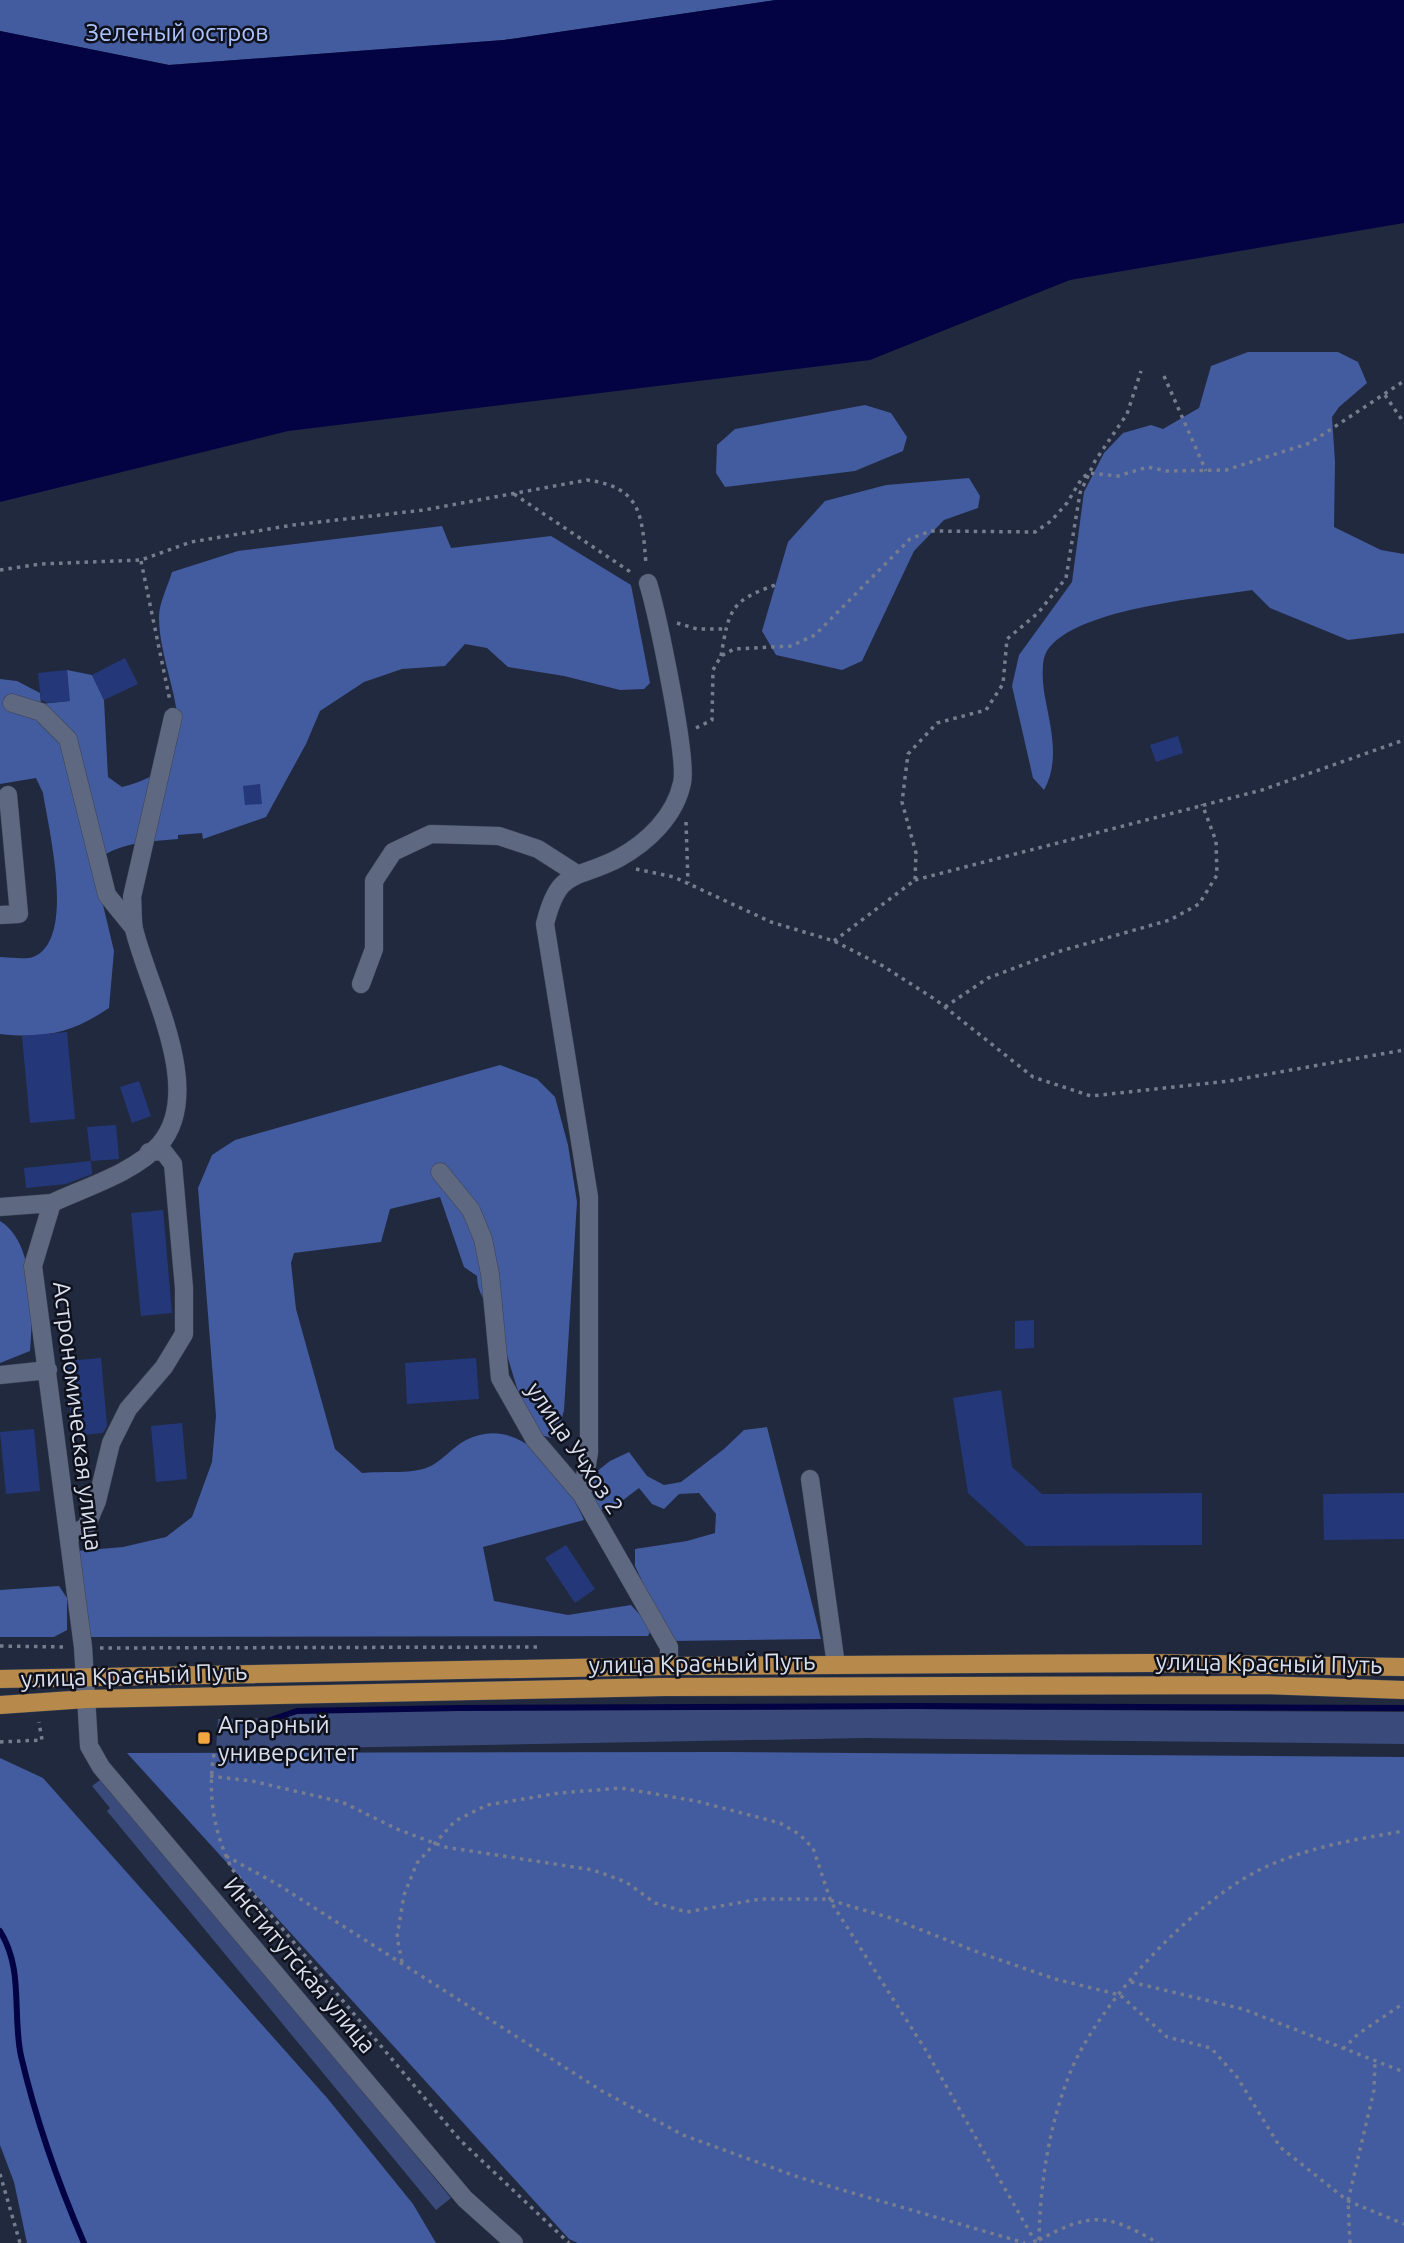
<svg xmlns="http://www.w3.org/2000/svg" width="1404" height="2243" font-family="Ubuntu,sans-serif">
<rect width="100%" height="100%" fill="#21293e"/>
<!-- green -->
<path fill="#3a4b7b" d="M896,1709L1404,1712V1744L865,1738L216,1750L218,1719L275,1718L301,1711Z
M100,1780L117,1800L120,1797L451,2198L436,2210L107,1811L110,1808L92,1786Z"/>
<!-- forest -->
<path fill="#435b9f" d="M0,0H776L504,40L169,65L0,31Z
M1248,352H1338L1358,362L1367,383L1339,407L1332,417L1335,462L1334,527L1381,550L1404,554V633L1348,640L1270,608L1252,590C1205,598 1065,609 1045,655C1041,665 1043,687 1045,697C1051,729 1060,761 1044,790L1033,778L1012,686L1019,655L1072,582L1084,492L1104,453L1123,433L1151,425L1163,429L1199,408L1211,366Z
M865,405L891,413L907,437L903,451L855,471L725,487L716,473L717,445L735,429Z
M969,478L980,496L978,508L944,520L914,551L862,661L842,670L776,655L762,631L788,542L825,501L886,485Z
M442,526L451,548L551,536L631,585L650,683L644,689L620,690L564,676L508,667L487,648L465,644L445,666L402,669L364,682L320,711L306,744L266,817L203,839L202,833L178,835V839C146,842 118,842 93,863L114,951L109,1008C72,1033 45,1039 0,1034V957C9,957 24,960 33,957C77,940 48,827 43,793L36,778L0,784V679L17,681L40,693L41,704L69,701L67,670L92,675L104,700L108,777L122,787C220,764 160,684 159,619C158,605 168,586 172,572L238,551Z
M500,1065L537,1079L555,1097L568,1145L577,1202L564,1410L559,1430L551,1438L536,1433C515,1396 510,1354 493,1316C486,1301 477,1293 477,1276L464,1267L440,1197L390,1209L381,1242L294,1253L291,1263L296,1309L335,1449L362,1473C379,1471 411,1474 426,1468C441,1463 452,1447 466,1440C521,1412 566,1477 584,1520L483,1547L494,1601L568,1615L631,1605L652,1628L648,1636L88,1637L77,1551L123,1547L166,1537L192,1517L212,1462L216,1416L198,1188L212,1155L235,1140Z
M0,1221C36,1243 33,1314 30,1351L0,1363Z
M767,1427L821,1639L670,1641L635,1566V1549L687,1541L715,1533L716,1514L699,1493L679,1494L664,1509L652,1504L639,1488L618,1504L600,1510L582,1483L610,1461L629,1452L647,1476L664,1485L681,1482L724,1449L744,1430Z
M59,1586L67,1598V1630L54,1637H0V1590Z
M727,1752L1404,1757V2243H578L569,2239L127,1753Z
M0,1758L43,1778L328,2099L413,2204L436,2243H27L14,2182L0,2145Z"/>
<!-- water -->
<path fill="#030344" d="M776,0H1404V223L1070,280L870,360L288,431L0,502V31L169,65L504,40Z"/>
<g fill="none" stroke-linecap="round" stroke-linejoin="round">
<!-- stream -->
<path stroke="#030344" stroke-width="6" d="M256,1725L297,1711L459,1708L918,1706L1404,1708
M0,1931C24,1969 12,2014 21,2056C36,2120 58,2183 84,2243"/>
</g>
<!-- building -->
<path fill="#243879" d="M125,658L138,684L104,700L92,675Z
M67,670L70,701L48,703L41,700L38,673Z
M1178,736L1183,753L1156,762L1150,745Z
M260,784L262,804L245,805L243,786Z
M67,1032L75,1119L30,1123L22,1036Z
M139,1081L151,1116L132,1123L120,1087Z
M116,1125L119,1159L91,1161L87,1127Z
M91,1161L92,1174L66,1184L26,1188L24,1168Z
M163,1210L172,1313L141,1316L131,1213Z
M1034,1320V1348L1015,1349V1321Z
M101,1358L107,1426L103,1433L72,1436L66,1361Z
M476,1358L479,1399L407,1404L405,1363Z
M1001,1390L1012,1467L1042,1494L1202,1493V1545L1026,1546L968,1493L953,1398Z
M182,1423L187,1479L156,1482L151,1426Z
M34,1429L40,1491L6,1494L0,1432Z
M1404,1493V1539L1324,1540L1323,1494Z
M566,1545L595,1589L575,1603L545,1558Z"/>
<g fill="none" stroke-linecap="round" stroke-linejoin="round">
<!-- minor casing -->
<g stroke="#3c4354" stroke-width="19">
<path id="minor" d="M12,703L41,712L68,739L107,895L133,927
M173,717L132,897C133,907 132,919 134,929C148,988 206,1090 160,1144C134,1173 86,1187 52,1203L33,1266L83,1647L89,1746L101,1767L465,2199L514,2243
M0,915L19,914L8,795
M361,984L374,949V881L393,852L431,834L499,836L538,849L577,874
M440,1172L471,1210L483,1239L490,1274L500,1378L535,1440L582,1495L669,1647V1666
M0,1207L52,1203
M0,1375L48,1370
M810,1479L836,1665
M582,1495L589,1452V1197L545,924C559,867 575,881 619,858C648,842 675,816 682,783C688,758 657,613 648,583
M69,1536L86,1527L97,1501L111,1443L128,1409L164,1367L184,1334V1288L173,1164L163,1151L149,1152"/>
</g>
<!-- major casing -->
<g stroke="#3c4354" stroke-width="19">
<path id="major" d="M0,1679L669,1666L1149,1663L1404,1667
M0,1705L86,1699L664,1687L1265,1685L1404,1690"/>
</g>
<!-- path -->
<path stroke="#767d8e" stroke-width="3.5" stroke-dasharray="3.5 5" stroke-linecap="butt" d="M1164,376L1206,471
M1385,395L1404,423
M514,494L632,573
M141,561L170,701
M0,570L41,564L141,560L191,542L293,525L424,510L587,480C642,487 642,516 646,564
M677,623L697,629H725
M721,656C729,610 730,601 775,585
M696,728L712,720L713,670L721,656L734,649L791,646L815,635L910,539L931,531L1035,532L1051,521L1067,503L1082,478L1089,473L1118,476L1148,467L1167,471L1226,470L1310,443L1404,381
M686,822L688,883
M636,869L674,877L771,922L834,941L883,966L936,1000L1033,1077L1091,1096L1229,1081L1404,1050
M915,880L1262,790L1404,740
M834,941L915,880L916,853L902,802L908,754L937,723L986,710L1003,684L1007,639L1038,613L1066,578L1080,493L1095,461L1127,414L1141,371
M945,1007L988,978L1057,952L1170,920L1199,904L1217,875L1216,841L1202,804
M0,1646L64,1647
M100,1648L537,1647
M0,1742L42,1740L39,1722
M214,1754C207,1794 214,1833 232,1869L460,2140L569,2243
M210,1776L252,1781L342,1802L397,1829L445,1847L593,1870L626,1882L655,1903L687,1912L760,1899H826L891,1918L980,1953L1055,1979L1120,1995L1167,2037L1211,2048L1237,2077L1280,2147L1348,2201L1404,2224
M226,1856L277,1884L602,2091L683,2135L798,2177L1025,2243
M402,1962L397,1937L404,1895L417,1863L455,1821L487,1805L559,1793L621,1788L696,1801L780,1823L799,1834L813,1848L831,1902L925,2049L1036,2243
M1131,1982L1243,2009L1404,2072
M1343,2049L1358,2034L1404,2003
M0,2174L20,2243
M1039,2240C1040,2184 1049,2125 1070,2073C1099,2001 1199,1895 1270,1865C1314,1846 1358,1839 1404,1831
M1039,2240C1091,2212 1107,2213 1158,2243
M1350,2243L1348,2201L1374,2090L1375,2061"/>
<!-- minor -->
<use href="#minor" stroke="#5e6880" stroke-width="18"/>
<!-- major -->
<use href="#major" stroke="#b78a4c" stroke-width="18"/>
</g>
<!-- markers -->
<rect fill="#f1a63f" stroke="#0f121c" stroke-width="2.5" x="197" y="1731" width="14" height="14" rx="3.5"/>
<g text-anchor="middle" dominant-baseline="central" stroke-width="5" stroke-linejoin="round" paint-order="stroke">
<!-- park labels -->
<g font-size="24" fill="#acc3fd" stroke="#0f121c">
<text x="177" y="32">Зеленый остров</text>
</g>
<!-- street labels -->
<g font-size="24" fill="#d9dfec" stroke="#0f121c">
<text transform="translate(78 1416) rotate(83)">Астрономическая улица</text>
<text transform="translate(575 1448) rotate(56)">улица Учхоз 2</text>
<text transform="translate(702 1663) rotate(-1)">улица Красный Путь</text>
<text transform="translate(1269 1663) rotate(1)">улица Красный Путь</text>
<text transform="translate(134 1675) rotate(-2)">улица Красный Путь</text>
<text transform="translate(300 1965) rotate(50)">Институтская улица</text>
</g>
<!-- poi labels -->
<g font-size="24" fill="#d9dfec" stroke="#0f121c" text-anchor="start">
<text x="218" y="1724">Аграрный<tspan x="218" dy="28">университет</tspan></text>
</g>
</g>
</svg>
